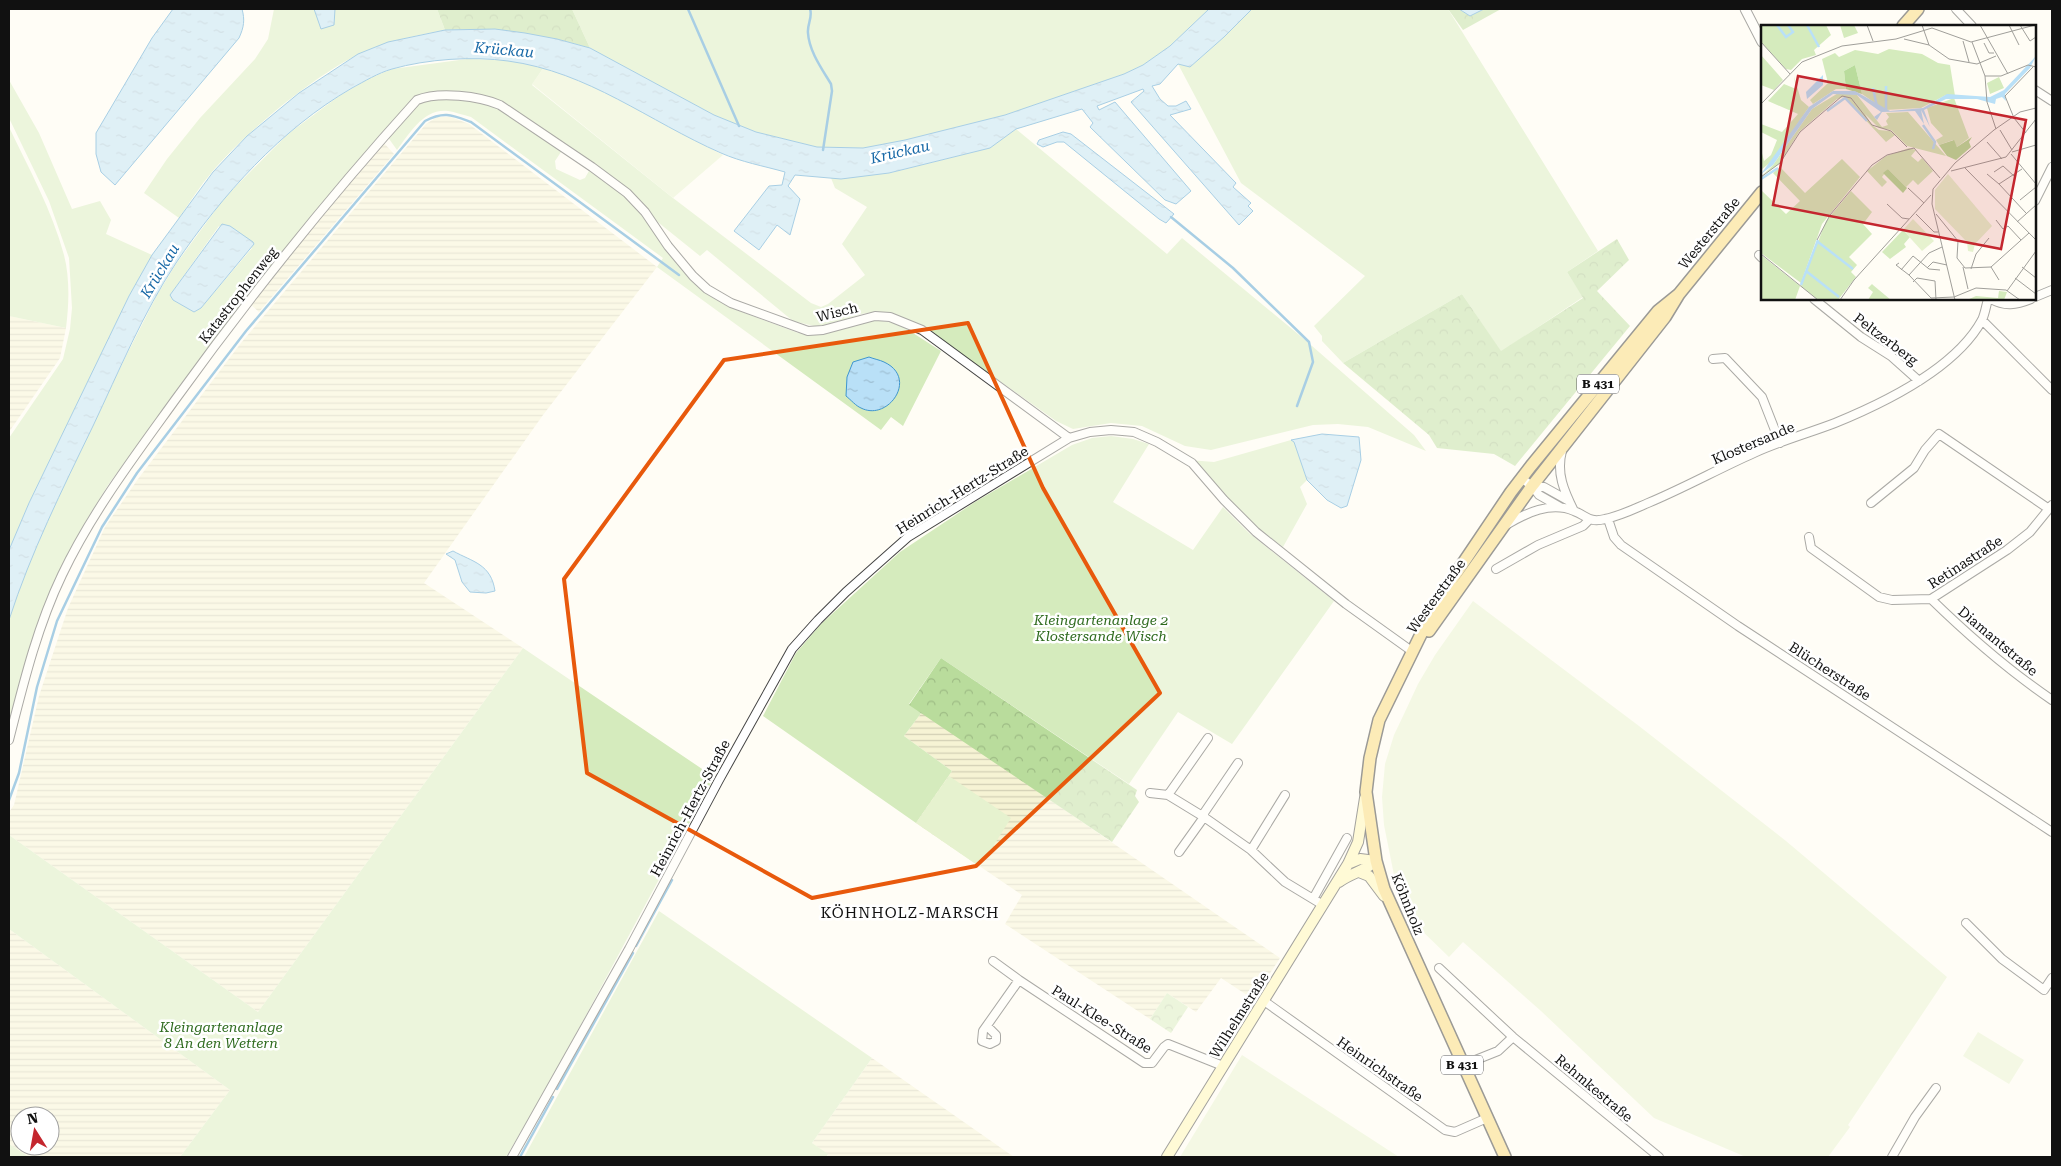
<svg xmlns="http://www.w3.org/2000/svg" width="2061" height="1166" font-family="'Roboto Serif',serif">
<defs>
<pattern id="farmland-rules" width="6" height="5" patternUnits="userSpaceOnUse" patternTransform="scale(1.25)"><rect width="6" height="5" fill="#f6f3d4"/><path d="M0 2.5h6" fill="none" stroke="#d2cfb5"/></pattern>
<pattern id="forest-crowns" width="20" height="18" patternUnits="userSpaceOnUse" patternTransform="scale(1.25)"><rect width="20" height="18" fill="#b9dc9c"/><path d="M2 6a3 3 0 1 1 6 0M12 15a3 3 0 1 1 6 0" fill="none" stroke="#9ebc85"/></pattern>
<pattern id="park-crowns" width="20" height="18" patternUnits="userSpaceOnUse" patternTransform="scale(1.25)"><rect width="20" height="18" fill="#d5ebbd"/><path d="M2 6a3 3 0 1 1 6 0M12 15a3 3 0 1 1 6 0" fill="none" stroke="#b6c8a1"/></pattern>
<pattern id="water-ripples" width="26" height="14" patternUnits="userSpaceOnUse" patternTransform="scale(1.25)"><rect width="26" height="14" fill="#b9e0f7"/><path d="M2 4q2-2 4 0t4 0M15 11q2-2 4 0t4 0" fill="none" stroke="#9ebfd3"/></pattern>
</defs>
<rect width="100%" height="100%" fill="#fffdf5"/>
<!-- farmland -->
<path fill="url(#farmland-rules)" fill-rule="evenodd" d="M437,117H451L469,124L657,267L543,415L424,583L523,648L258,1012L9,835V812L14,805L39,696L68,608L105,527L138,479L241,343L426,124Z
M384,143L394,154L259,312L249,303Z
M9,316L66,328L60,358L9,432Z
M922,712L1280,958L1253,999L1221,978L1196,1012L1167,993L1150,1019L1005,924L1022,895L916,823L952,771L904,736Z
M9,929L230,1090L180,1157H29L9,1144ZM20,1116H50V1146H20Z
M872,1058L1014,1157H826L828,1155L812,1143Z"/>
<!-- grass -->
<path fill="#d5ebbd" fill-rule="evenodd" d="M274,9H437L445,30C417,35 383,42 357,55C310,79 247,131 212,172C200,186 190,202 179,218L144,193L167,159L200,118L255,59L268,39Z
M572,9H1209L1170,46L1143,65L1124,74L1005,115L905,140L863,148L817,147L756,132L714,115L590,48Z
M1252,9H1448L1598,251L1567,272L1583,297L1501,352L1462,294L1343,363L1322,341V336L1314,326L1365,276L1241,183L1178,64L1190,67L1224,37Z
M467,59L505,60L544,67L532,85L673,198L811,303L821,307L828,304L865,275L842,244L867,207L835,188L831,178L890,173L990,148L1016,129L1167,254L1182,238L1304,339L1414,435L1426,451L1368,427L1338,424L1313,425L1211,450L1185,446L1142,426L1111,423L1073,429L1056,421L921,325L889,313L874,312L861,314L832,324L818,327L793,321L707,250L700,256L654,219L647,210L500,101L477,95L423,94L416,97L381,136L233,315L108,485L86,521L51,591L36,628L9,724V620L21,581L46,522L123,362L157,295L176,264L225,197L288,134L339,96L370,78L392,69ZM219,226L252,248L201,308L194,312L173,300L170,295Z
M9,80L39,133L72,209L100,201L111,220L106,234L152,255L129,296L29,503L9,550V438L63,359L70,329L72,308L69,258L49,201L9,118Z
M432,99L476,101L501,108L563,149L555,161L556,169L580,180L585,178L590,169L625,196L643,214L689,277L729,307L798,333L825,334L876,320L899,324L941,351L903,426L891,417L881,430L657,267L663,258L471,117C463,115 455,112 448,111C424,108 409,134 397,150L387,136L416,105Z
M9,127C29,169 52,210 64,255C70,278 69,305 66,328L9,316Z
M1111,436L1133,439L1149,444L1113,502L1193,550L1223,507L1249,533L1334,601L1232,744L1178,712L1129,784L941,658L909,704L922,712L904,736L952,771L916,823L763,716L796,653L821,624L900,552L975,502L1072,445L1092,438Z
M1291,440L1294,442L1307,480L1300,487L1307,504L1283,547L1257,528L1189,460L1214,462Z
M523,648L714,777L549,1084L506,1157H180L230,1090L9,929V835L258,1012Z
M659,911L872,1058L812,1143L828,1154L826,1157H524Z
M9,1144L29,1157H9Z"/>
<!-- forest -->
<path fill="url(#forest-crowns)" d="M437,9H572L590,48C540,34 497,28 445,30Z
M1448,9H1459L1470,16L1484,9H1501L1463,30Z
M1617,239L1629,260L1597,291L1630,326L1515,466L1494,454L1437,448L1429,435L1343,363L1462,294L1501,351L1583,298L1567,272Z
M941,658L1137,790L1135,796L1139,802L1112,842L909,705Z"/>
<!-- park -->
<path fill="url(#park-crowns)" d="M1167,993L1188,1007L1171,1033L1150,1019Z"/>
<!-- pitch -->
<path fill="#e6f2cf" d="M544,67L599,89L723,155L673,198L532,84Z
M1473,601L1639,726L1786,841L1947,977L1848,1125L1850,1127L1828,1157H1746L1654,1118L1541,1011L1463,942L1449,957L1418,927L1409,908L1405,905L1397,890L1384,825L1382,797L1385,764L1394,735L1404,714L1418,684L1435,655Z
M949,776L1011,818L980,867L916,823Z
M1978,1032L2024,1060L2009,1084L1963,1056Z
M1242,1055L1399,1157H1180Z"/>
<!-- water -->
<path fill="url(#water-ripples)" stroke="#3f96cf" d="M173,9H242C245,20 244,27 239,38L115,185L101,172L96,154V133L152,38Z
M314,9H335L334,25L321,29Z
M1209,9H1252L1224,37L1190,67L1178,64L1160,84L1152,86L1160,99L1168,106H1176L1186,101L1191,109L1170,115L1236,183L1233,187L1251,203L1248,206L1253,211L1239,225L1131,102L1144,91L1143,89L1097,106L1099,110L1115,102L1191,191L1176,204L1165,200L1090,127L1093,123L1082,109L1016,129L990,148L889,173L841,179L795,175L788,186L800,199L790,235L777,225L759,250L734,231L769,186L782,185L785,172C764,166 741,162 721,153C648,121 589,72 508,61C473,56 427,59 392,69C378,73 365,81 352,88C281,129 222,195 176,263C143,313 119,371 93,426C62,490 31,552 9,620V550L29,503L129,296L152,255L213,172L247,136L299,93L358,54L388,42L445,30L495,29L525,33L557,39L590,48L714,115L756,132L817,147L863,148L905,140L1005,115L1124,74L1143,65L1170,46Z
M1459,9H1484L1470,16Z
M1063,132L1071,134L1174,214L1166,223L1159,219L1064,142H1057L1043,147L1037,144L1039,140Z
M222,224L230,226L253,242L254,244L201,308L194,312L173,300L170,295Z
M869,357C874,359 880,360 884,362C919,378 888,422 861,408C856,406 851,400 846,396L847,377L853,362Z
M1322,434L1359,437L1361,460L1347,506L1341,508L1327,500L1307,480L1294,442L1291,440Z
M453,551C473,562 491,564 495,591L486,593L470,592L462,582L455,560L446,554Z"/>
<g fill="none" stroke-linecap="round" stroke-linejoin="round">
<!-- stream -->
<path stroke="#3f96cf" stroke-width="2.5" d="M688,9L739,126
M810,9C813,17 807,24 808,33C809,51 822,69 831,84L832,91L823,150
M1171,217L1233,268L1309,342L1313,362L1297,406
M9,800L19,773L37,687L57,621L102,527L137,473L246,331L425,121C444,111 452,115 471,122L679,275
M636,946L672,880
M557,1089L633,953
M520,1157L553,1097"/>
<!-- minor casing -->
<g stroke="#444" stroke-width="10">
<path id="minor" d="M1956,9L1972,26
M2035,90L2052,101
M2035,201L2052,167
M1759,255L1762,258
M2035,297L2052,290
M1814,299L1861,337L1891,356L1919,381
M1991,299C2005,307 2016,305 2031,299
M1982,320L2052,390
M1713,359L1725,358L1762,397L1780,443
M1562,451C1556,473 1564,491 1574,511
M1521,478L1532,486L1539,495L1560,507
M1532,486L1544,487L1569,501
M1871,503L1914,468L1925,450L1939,434L2049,509
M1608,519L1614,537L1621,545L1738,626L2052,832
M1506,525C1526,513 1551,501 1574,511C1587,516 1589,523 1605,519C1620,516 1634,509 1648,503C1684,488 1718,469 1754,453C1780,441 1809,433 1835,423C1884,403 1956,368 1982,320C1985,314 1986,306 1988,299
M1809,537L1811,548L1879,597L1892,600L1931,599L2007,550L2030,532L2052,505
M1496,569L1538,545L1583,526L1589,520
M1931,599C1969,636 2008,670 2052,700
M9,740C23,685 37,627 62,575C92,512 134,457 175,400C250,296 331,195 417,100C439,91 479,96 500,105L592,167L627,193L645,212L668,246L693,276L707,289L731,303L808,331L823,330L875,316L890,317L922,330L1069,438
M1150,793L1168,795L1204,817L1251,850L1285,882L1323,905
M1168,795L1208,738
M1251,850L1285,795
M1179,852L1204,817V813L1238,763
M1313,899L1347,838
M1966,923L2002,959L2044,990L2052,978
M993,961L1019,980L1144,1063H1152L1164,1047L1168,1044L1223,1066
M1439,968L1513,1037L1659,1157
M1264,1001L1445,1130L1455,1132L1487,1118
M987,1026L996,1035V1041L990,1044L982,1041L983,1031L1019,980
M1463,1065L1498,1051L1513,1037
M512,1157L629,949L719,780L792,649L818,620L846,592L908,537L1069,438L1090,432L1111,430L1134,432L1157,442L1192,463L1224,500L1256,532L1346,604L1413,652
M1892,1157L1915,1117L1936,1088"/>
</g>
<!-- tertiary casing -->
<g stroke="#444" stroke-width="11">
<path id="tertiary" d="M1745,9L1762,42"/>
</g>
<!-- secondary casing -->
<g stroke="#333" stroke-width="12">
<path id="secondary" d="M1348,864L1360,859L1376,861
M1359,872L1369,876L1384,896
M1339,882C1351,873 1365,871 1376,861
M1167,1157L1348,864L1358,842L1365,798"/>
</g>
<!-- primary casing -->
<g stroke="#222" stroke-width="14">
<path id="primary" d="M1903,26L1918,9
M1429,631L1532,486L1665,317L1679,294L1762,192
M1505,1157L1384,889L1376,861L1366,792L1370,758L1379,720L1426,624L1447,587L1511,492L1531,466L1658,311L1679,294"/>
</g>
<!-- minor -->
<use href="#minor" stroke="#fff" stroke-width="8"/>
<!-- tertiary -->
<use href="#tertiary" stroke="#fff" stroke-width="9"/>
<!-- secondary -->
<use href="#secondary" stroke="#fff6b0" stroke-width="10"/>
<!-- primary -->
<use href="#primary" stroke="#f9d66b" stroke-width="11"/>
</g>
<!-- marked area -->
<path d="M0 0H2061V1166H0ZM968,323L1043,488L1160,693L976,866L812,898L587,773L564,579L724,360Z" fill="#fffdf5" fill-opacity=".55" fill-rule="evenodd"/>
<path fill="none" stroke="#e8590c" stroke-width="4" stroke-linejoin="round" d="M968,323L1043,488L1160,693L976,866L812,898L587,773L564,579L724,360Z"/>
<g text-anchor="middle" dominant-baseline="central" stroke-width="5" stroke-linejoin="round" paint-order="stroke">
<!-- shield labels -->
<g fill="#fff" stroke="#585858" stroke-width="1">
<rect x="1577" y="374.5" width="42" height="19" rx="4"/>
<rect x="1441" y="1055.5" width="42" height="19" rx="4"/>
</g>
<g font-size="12" font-weight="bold" fill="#111">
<text x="1598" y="384">B 431</text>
<text x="1462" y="1065">B 431</text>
</g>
<!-- street labels -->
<g font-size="14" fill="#111" stroke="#fff">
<text transform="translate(1709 233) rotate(-51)">Westerstraße</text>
<text transform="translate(238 295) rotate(-52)">Katastrophenweg</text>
<text transform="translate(837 312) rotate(-14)">Wisch</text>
<text transform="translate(1886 339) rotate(37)">Peltzerberg</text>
<text transform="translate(1753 443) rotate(-23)">Klostersande</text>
<text transform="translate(962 490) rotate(-32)">Heinrich-Hertz-Straße</text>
<text transform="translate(1965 562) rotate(-33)">Retinastraße</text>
<text transform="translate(1436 596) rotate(-54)">Westerstraße</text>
<text transform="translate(1998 641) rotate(40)">Diamantstraße</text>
<text transform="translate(1830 671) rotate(33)">Blücherstraße</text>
<text transform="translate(690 808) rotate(-62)">Heinrich-Hertz-Straße</text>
<text transform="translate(1408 904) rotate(68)">Köhnholz</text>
<text transform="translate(1239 1015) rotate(-58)">Wilhelmstraße</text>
<text transform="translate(1102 1019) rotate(32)">Paul-Klee-Straße</text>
<text transform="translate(1380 1069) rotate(35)">Heinrichstraße</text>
<text transform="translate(1594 1088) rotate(40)">Rehmkestraße</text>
</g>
<!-- park labels -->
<g font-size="14" font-style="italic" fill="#2f6b1f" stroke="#fff">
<text x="1101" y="620">Kleingartenanlage 2<tspan x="1101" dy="16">Klostersande Wisch</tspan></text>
<text x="221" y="1027">Kleingartenanlage<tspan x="221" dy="16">8 An den Wettern</tspan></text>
</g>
<!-- water labels -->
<g font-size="15" font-style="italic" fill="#1768a6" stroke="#fff">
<text transform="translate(504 50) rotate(5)">Krückau</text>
<text transform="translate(900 152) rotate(-13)">Krückau</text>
<text transform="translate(160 271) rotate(-59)">Krückau</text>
</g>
<!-- neighbourhood labels -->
<g font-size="15" letter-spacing="1" fill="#111" stroke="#fff">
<text x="910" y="913">KÖHNHOLZ-MARSCH</text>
</g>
</g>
<!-- overview -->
<g transform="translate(1761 25)">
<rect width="275" height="275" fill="#fffdf5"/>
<path d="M0,0H65L70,10L53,25L55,30L41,34L30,45L25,44L0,17ZM79,0H93L97,8L83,13ZM128,24L161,29L177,38L189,40L194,71L185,70L160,83L124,85L101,69L94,40L83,46L85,64H75L52,79L49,75L67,58L61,34L74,28L78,32L94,25L117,29ZM0,30L22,55L13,65L0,60ZM33,51L40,75L48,82L11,136L0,145V124L3,136L10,130L16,115L0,107V99L21,107L37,89L7,76L23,59L35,64ZM238,52L243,63L229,69L226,58ZM79,67L96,70L121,102L127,100L125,96L128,92L125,88L147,87L185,131L146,121L130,105L118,103L104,89L111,100L118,105L129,106L134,110L125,117L83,72L76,74L38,107L19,138L0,152L12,140L51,84ZM193,73L208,113L196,122L192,115L178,120L175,115L182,111L170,98L166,83ZM148,123L155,125L150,131L157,137L161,133L172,146L157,160L152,155L145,162L127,144L121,152L126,157L121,162L106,146L125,131ZM81,134L99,152L61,199L40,258L0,228V165L25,189L39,176L12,148L19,142L44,168ZM90,166L111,187L102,199L111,209L88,232L96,240L90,247L95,252L77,275H57L40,261L65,196ZM142,205L149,212L143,219L145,222L129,234L121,227ZM0,230L39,261L34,275H0ZM111,259L112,260L130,275H107L112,267L107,263Z" fill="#d5ebbd"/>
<path d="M94,40L101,69L85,64L83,46ZM211,112L208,117L210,122L195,135L186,131L178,120L193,115L196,122ZM127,144L146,163L142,168L122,148Z" fill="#b9dc9c"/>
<path d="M238,266L246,267L243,275H206L215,271L237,273Z" fill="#d5ebbd"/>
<path d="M187,149L231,201L214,219L212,227L207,226L206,217L174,184V165ZM152,194L173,216L161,226L142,205Z" fill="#e6f2cf"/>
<path d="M275,31L269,43L244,69L245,76L241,72L235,74L234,79L216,74H185L163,85L169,102L160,85L163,99L154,86L121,87L116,95L113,92L120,87L96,70L72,69L51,84L12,140L0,149L48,82L72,66H94L129,86L162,83L186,69L229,72L243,65ZM62,50V60L46,74L45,67Z" fill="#b9e0f7"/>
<path fill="none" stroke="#b9e0f7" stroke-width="2.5" d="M16,0L25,12L32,7L27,0M46,0L58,22M125,61V85M112,63L116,82M66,86L84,73L106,96M162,100L174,117L172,124M0,154L17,143M57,217L92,244M45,246L78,272M40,260L57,215"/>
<path fill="none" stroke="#a09f9a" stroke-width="1" d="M106,0L112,16M161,0L168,20M219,0L227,14M248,0L258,20M259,0L269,16L275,12M143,14L168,20L188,34L216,39L235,31M227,14L247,49M202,16L208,37M0,17L29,49M211,17L224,51H240L267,40L275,42M223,18L228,28H233M224,51L226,77L235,104M0,79L41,37L81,21L135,14L171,3L210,17L274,0M239,105L251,125M265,108L253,93L244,71L272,42M226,117L241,134M251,127L275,120M250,129L275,159M204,143L275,215M190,146L245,132L275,94M233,147L242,141L253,151M226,149L238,159L261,144M0,152L19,138L39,107L81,71L90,73L111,100L130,106L146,122M238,159L265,188M147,163L163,178M259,175L275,162M126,179L141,193L148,194M155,189L173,207H177M175,189L197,216L196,233L204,243L230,242L268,208M235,195L242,204L247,201L260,215M256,197L275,180M56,215L69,190L111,140L126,130L153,123L179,153M0,229L57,275M138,238L135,240L148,250M202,242L207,264M230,242L238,255M261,242L275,253M166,243L172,237L186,240M210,244L215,229L228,213M140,245L152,231L168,244L179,245M148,250L170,273L193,272L215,263L245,265L259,275M148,250L168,228L181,222M254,253L275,269M152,257L156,253L174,256L175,275M246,266L275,226M79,275L93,255L170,170M194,275L171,179L172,164L194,138L233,105L259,87L275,83"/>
<path fill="#c4262e" fill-opacity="0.15" stroke="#c4262e" stroke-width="2.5" d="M37,51L265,95L240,224L12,180Z"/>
<rect width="275" height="275" fill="none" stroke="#111" stroke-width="2.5"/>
</g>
<!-- border -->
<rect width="2061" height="1166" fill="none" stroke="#111111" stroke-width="20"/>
<!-- north arrow -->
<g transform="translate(35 1131) rotate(349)"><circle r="24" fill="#ffffff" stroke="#a0a0a0"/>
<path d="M0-4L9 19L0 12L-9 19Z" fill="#c4262e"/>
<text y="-8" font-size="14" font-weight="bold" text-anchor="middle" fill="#111111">N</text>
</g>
</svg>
